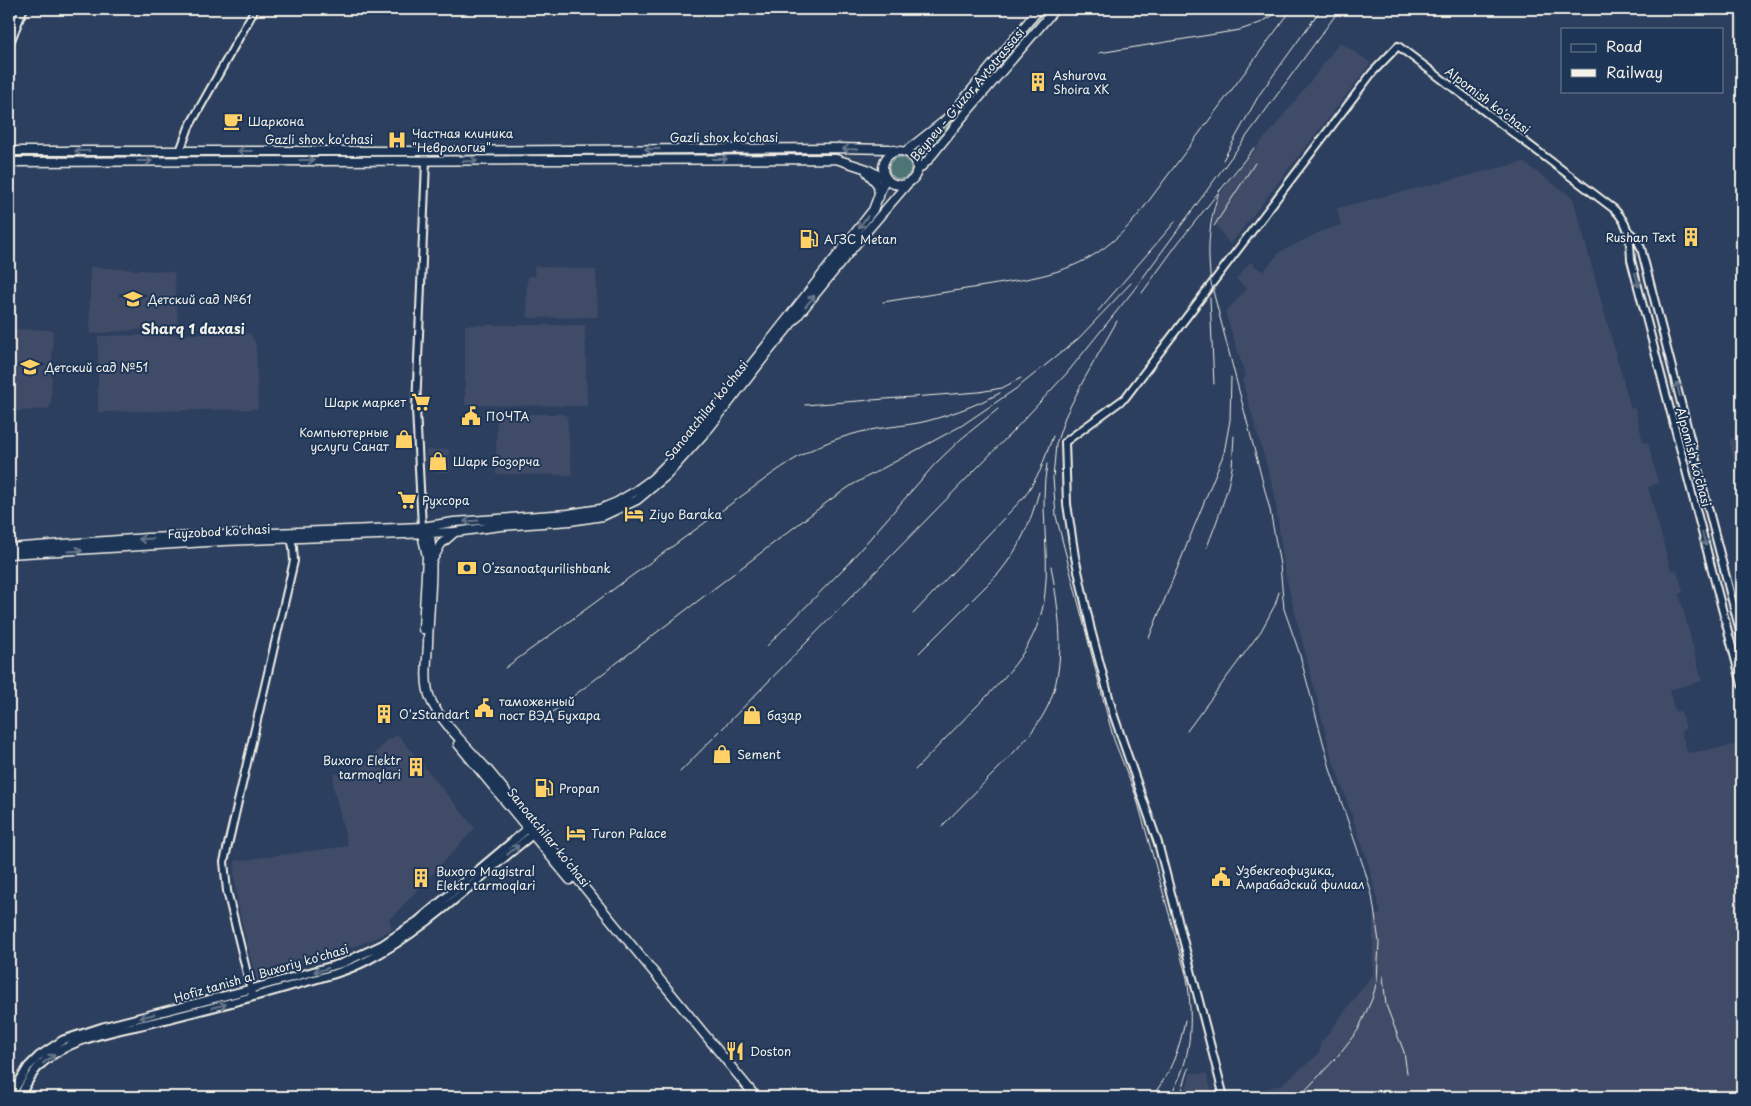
<svg xmlns="http://www.w3.org/2000/svg" width="1751" height="1106" font-family="'Playpen Sans',sans-serif">
<rect width="100%" height="100%" fill="#2c3f5e"/>
<filter id="ink" filterUnits="userSpaceOnUse"><feTurbulence type="fractalNoise" baseFrequency=".02" numOctaves="2"/><feDisplacementMap in="SourceGraphic" scale="10" xChannelSelector="R" yChannelSelector="G"/><feConvolveMatrix kernelMatrix="1 2 1 2 8 2 1 2 1" color-interpolation-filters="sRGB"/></filter>
<g filter="url(#ink)">
<!-- built -->
<path fill="#3f4c67" d="M1340,42L1371,63L1230,245L1213,220L1215,207L1223,189L1244,161L1271,131L1309,83Z
M1523,162L1573,198L1631,409L1635,408L1643,442L1648,443L1658,483L1648,487L1671,571L1677,570L1683,592L1679,594L1702,681L1669,690L1675,712L1681,711L1686,729L1681,731L1685,745L1688,753L1742,744V1097H1250L1249,1092L1281,1085L1319,1054L1321,1043L1373,974V916L1381,914L1367,859L1331,755L1285,573L1274,491L1242,380L1246,377L1225,312L1247,289L1236,279L1250,262L1263,272L1280,252L1324,230L1341,225L1337,208Z
M534,266L596,270L598,317L528,318L526,297L528,276H535Z
M90,267L174,272L178,326L90,334Z
M465,325H585L587,406L465,405Z
M9,329L53,330L51,404L49,409L17,411L9,407Z
M250,333L256,345L258,409L98,412V336Z
M497,414H562L567,416L572,475L496,474Z
M1742,436V494L1729,440Z
M449,449L450,472H427L426,450Z
M398,735L475,828L397,912L389,919L392,929L373,939L326,957L306,963L300,961L279,966L256,980L239,909L234,876L235,861L348,846L333,786L334,773L350,780L384,744V742Z
M1191,1073L1207,1074L1213,1097H1183Z"/>
<!-- green -->
<path fill="#4e7476" stroke="#a1b2af" d="M1043,9H1047L919,162L913,151L950,120Z
M889 168a11 11 0 1 1 22 0a11 11 0 1 1-22 0Z"/>
<g fill="none" stroke-linecap="round" stroke-linejoin="round">
<!-- tertiary casing -->
<g stroke="#f4f1e8" stroke-width="10">
<path id="tertiary" d="M180,151L189,127L255,9
M1629,232L1637,239L1641,248L1742,639
M422,527L416,409L426,161
M252,994L227,891L224,862L294,561L293,547L290,535
M1224,1097L1158,843L1114,716L1091,630L1075,557L1067,504L1065,442L1125,398L1372,73L1398,46L1614,209C1630,225 1630,238 1631,260L1742,685"/>
</g>
<!-- secondary casing -->
<g stroke="#f4f1e8" stroke-width="11">
<path id="secondary" d="M9,20L14,9
M9,44L23,9
M10,1097L28,1067L39,1056L63,1040L103,1027L251,989L343,963L382,945L418,921L532,825
M20,1097C25,1086 31,1074 40,1065C69,1037 117,1031 155,1022C202,1010 248,999 294,985C318,978 343,973 366,961C430,928 480,875 537,831"/>
</g>
<!-- primary casing -->
<g stroke="#f4f1e8" stroke-width="11">
<path id="primary" d="M422,529V534L427,556L423,629
M427,531L430,533C434,570 429,607 428,644C427,662 424,682 430,698C437,718 473,753 488,770L756,1097
M9,548L147,538L422,527L454,522L568,514L600,509L617,502L634,492L652,479L668,463L706,422L873,210L885,179
M9,554L224,541L455,532L501,526L570,521L603,516L637,500L666,476L710,427L769,351L861,238L909,182
M433,559L441,544L455,532
M458,744L570,880"/>
</g>
<!-- trunk casing -->
<g stroke="#f4f1e8" stroke-width="11">
<path id="trunk" d="M9,151H426L837,148L889,149L898,151
M883 168a17 17 0 1 1 34 0a17 17 0 1 1-34 0Z
M905,152L943,122L954,111L1039,9
M9,162L836,159L867,169L885,179
M867,172L878,185L879,197
M916,172L928,160L961,119L1055,9"/>
</g>
<!-- tertiary -->
<use href="#tertiary" stroke="#1d3557" stroke-width="6"/>
<!-- secondary -->
<use href="#secondary" stroke="#1d3557" stroke-width="7"/>
<!-- primary -->
<use href="#primary" stroke="#1d3557" stroke-width="8"/>
<!-- trunk -->
<use href="#trunk" stroke="#1d3557" stroke-width="8"/>
<!-- rail -->
<path stroke="#f4f1e8" stroke-width="1" d="M1099,53L1240,30L1260,23L1284,9
M1223,160L1259,95L1321,9
M1220,190C1208,221 1207,251 1211,283L1270,510L1280,565L1284,609L1299,652L1331,772L1365,871L1372,895L1379,942L1377,981L1372,999L1358,1030L1336,1058L1299,1097
M1214,226L1255,163
M1142,293L1178,243L1254,148
M1210,298L1214,384
M883,302C917,297 951,291 985,286C1052,275 1093,270 1139,214L1292,9
M1098,311L1175,222
M1117,321L1082,383L1065,417L1056,444L1053,478L1056,516L1108,718L1114,740L1136,796L1187,978C1193,1019 1193,1061 1169,1097
M805,405L979,392L1002,388L1021,378
M1207,547C1217,521 1227,495 1232,468C1233,457 1233,446 1234,436
M913,614L1025,496L1040,471L1053,436
M1149,638L1224,453L1230,420L1231,377
M766,647L845,567L935,464L961,439L998,409
M919,653L999,573C1020,547 1030,524 1039,492
M505,668L772,474C798,456 820,443 850,435C872,428 895,427 918,423C940,419 980,404 1000,393
M546,717L830,500L852,485L961,426L1017,388L1078,339L1131,283
M1187,731L1261,631L1275,605L1279,592
M915,770C934,750 954,730 973,710C1007,676 1040,643 1045,593C1050,550 1039,507 1047,464
M680,772L1016,428L1067,373L1133,291L1340,9
M941,827C960,808 978,789 997,770C1015,751 1035,732 1047,708C1068,665 1059,611 1051,566
M1383,976L1386,1005L1404,1052L1407,1073
M1151,1097C1170,1076 1180,1048 1185,1020
M1180,1097L1189,1068"/>
</g>
<!-- one-way arrows -->
<defs><path id="oneway-shaft" d="M-6 0H5M1.5-3L5.5 0L1.5 3" fill="none" stroke-width="1.6" stroke-linecap="round" stroke-linejoin="round" transform="scale(1.25)"/></defs>
<g stroke="#68778a">
<use href="#oneway-shaft" transform="translate(652 149) rotate(180)"/>
<use href="#oneway-shaft" transform="translate(850 149) rotate(-179)"/>
<use href="#oneway-shaft" transform="translate(82 151) rotate(179)"/>
<use href="#oneway-shaft" transform="translate(245 151) rotate(180)"/>
<use href="#oneway-shaft" transform="translate(720 159)"/>
<use href="#oneway-shaft" transform="translate(307 160)"/>
<use href="#oneway-shaft" transform="translate(145 161)"/>
<use href="#oneway-shaft" transform="translate(470 161) rotate(-1)"/>
<use href="#oneway-shaft" transform="translate(863 222) rotate(129)"/>
<use href="#oneway-shaft" transform="translate(1637 280) rotate(75)"/>
<use href="#oneway-shaft" transform="translate(810 301) rotate(-51)"/>
<use href="#oneway-shaft" transform="translate(1678 389) rotate(-104)"/>
<use href="#oneway-shaft" transform="translate(471 521) rotate(176)"/>
<use href="#oneway-shaft" transform="translate(146 539) rotate(177)"/>
<use href="#oneway-shaft" transform="translate(1704 539) rotate(75)"/>
<use href="#oneway-shaft" transform="translate(75 551) rotate(-3)"/>
<use href="#oneway-shaft" transform="translate(513 850) rotate(-40)"/>
<use href="#oneway-shaft" transform="translate(321 970) rotate(164)"/>
<use href="#oneway-shaft" transform="translate(219 1006) rotate(-14)"/>
<use href="#oneway-shaft" transform="translate(147 1016) rotate(166)"/>
<use href="#oneway-shaft" transform="translate(49 1059) rotate(-36)"/>
</g>
</g>
<!-- icons -->
<defs>
<g id="building-bare" transform="scale(1.5)"><path d="M-4-6H4V6H1V3H-1V6H-4ZM-2.5-4.3h1.7v1.8h-1.7ZM.8-4.3h1.7v1.8H.8ZM-2.5-1h1.7V.8h-1.7ZM.8-1h1.7V.8H.8Z" fill="#ffd166" stroke="#1d3557" stroke-width="2.5" paint-order="stroke"/></g>
<g id="cafe-bare" transform="scale(1.5)"><path d="M-5.5-4.5H6V0H3Q3 3.5 0 3.5H-2.5Q-5.5 3.5-5.5 0ZM3-3.2v2h1.7v-2ZM-6 4.5H4V6H-6Z" fill="#ffd166" stroke="#1d3557" stroke-width="2.5" paint-order="stroke"/></g>
<g id="hospital-bare" transform="scale(1.5)"><path d="M-5-5h3v3.5h4V-5h3V5h-3V1.5h-4V5h-3Z" fill="#ffd166" stroke="#1d3557" stroke-width="2.5" paint-order="stroke"/></g>
<g id="fuel-bare" transform="scale(1.5)"><path d="M-5.5-6h7V0h2V4h1.3V-2.5L3-4.5l.8-.8L6-3V5H2.5V1h-1V6h-7ZM-4.2-4.7v3.2H.2V-4.7Z" fill="#ffd166" stroke="#1d3557" stroke-width="2.5" paint-order="stroke"/></g>
<g id="school-bare" transform="scale(1.5)"><path d="M0-5L7-2L0 1L-7-2ZM-4 1L0 2.5L4 1V4Q0 6-4 4Z" fill="#ffd166" stroke="#1d3557" stroke-width="2.5" paint-order="stroke"/></g>
<g id="supermarket-bare" transform="scale(1.5)"><path d="M-6-5.5h2.5l.6 2H6L4.5 2H-2.5L-4.4-4H-6ZM-1.5 3.2a1.3 1.3 0 1 0 .1 0ZM3 3.2a1.3 1.3 0 1 0 .1 0Z" fill="#ffd166" stroke="#1d3557" stroke-width="2.5" paint-order="stroke"/></g>
<g id="civic-bare" transform="scale(1.5)"><path d="M-.6-6.5H3V-4.5H.6V-3L4-1V1h2V6H-6V1h2V-1L-.6-3ZM-1.2 2.5V6h2.4V2.5Z" fill="#ffd166" stroke="#1d3557" stroke-width="2.5" paint-order="stroke"/></g>
<g id="shop-bare" transform="scale(1.5)"><path d="M-5-2.5h2.3a2.7 3.5 0 0 1 5.4 0H5L5.5 6h-11ZM-1.5-2.5h3a1.5 2.3 0 0 0-3 0Z" fill="#ffd166" stroke="#1d3557" stroke-width="2.5" paint-order="stroke"/></g>
<g id="hotel-bare" transform="scale(1.5)"><path d="M-6-4.5h1.5V1H6V5H4.5V3h-9V5H-6ZM-4 0a1.8 1.8 0 1 1 3.6 0ZM.5 0V-2.5h3Q6-2.5 6 0Z" fill="#ffd166" stroke="#1d3557" stroke-width="2.5" paint-order="stroke"/></g>
<g id="bank-bare" transform="scale(1.5)"><path d="M-6-4H6V4H-6ZM0-2.3a2.3 2.3 0 1 0 0 4.6a2.3 2.3 0 1 0 0-4.6Z" fill="#ffd166" stroke="#1d3557" stroke-width="2.5" paint-order="stroke"/></g>
<g id="restaurant-bare" transform="scale(1.5)"><path d="M-5-6h1v4h1v-4h1v4h1v-4h1v5L-1.5 .5V6h-2V.5L-5-1ZM5-6V6H3V1.5H1.5Q1.5-4 5-6Z" fill="#ffd166" stroke="#1d3557" stroke-width="2.5" paint-order="stroke"/></g>
</defs>
<g fill-rule="evenodd">
<use href="#building-bare" x="1038" y="82"/>
<use href="#cafe-bare" x="233" y="121"/>
<use href="#hospital-bare" x="397" y="140"/>
<use href="#building-bare" x="1691" y="237"/>
<use href="#fuel-bare" x="809" y="239"/>
<use href="#school-bare" x="133" y="299"/>
<use href="#school-bare" x="30" y="367"/>
<use href="#supermarket-bare" x="421" y="402"/>
<use href="#civic-bare" x="471" y="416"/>
<use href="#shop-bare" x="404" y="439"/>
<use href="#shop-bare" x="438" y="461"/>
<use href="#supermarket-bare" x="407" y="500"/>
<use href="#hotel-bare" x="634" y="514"/>
<use href="#bank-bare" x="467" y="568"/>
<use href="#civic-bare" x="484" y="708"/>
<use href="#building-bare" x="384" y="714"/>
<use href="#shop-bare" x="752" y="715"/>
<use href="#shop-bare" x="722" y="754"/>
<use href="#building-bare" x="416" y="767"/>
<use href="#fuel-bare" x="544" y="788"/>
<use href="#hotel-bare" x="576" y="833"/>
<use href="#civic-bare" x="1221" y="877"/>
<use href="#building-bare" x="421" y="878"/>
<use href="#restaurant-bare" x="735" y="1051"/>
</g>
<g text-anchor="middle" dominant-baseline="central" stroke-width="4" stroke-linejoin="round" paint-order="stroke">
<!-- poi labels -->
<g font-size="12" fill="#f4f1e8" stroke="#1d3557" text-anchor="start">
<text x="1053" y="75">Ashurova<tspan x="1053" dy="14">Shoira XK</tspan></text>
<text x="248" y="121">Шаркона</text>
<text x="412" y="133">Частная клиника<tspan x="412" dy="14">"Неврология"</tspan></text>
<text x="1676" y="237" text-anchor="end">Rushan Text</text>
<text x="824" y="239">АГЗС Metan</text>
<text x="148" y="299">Детский сад №61</text>
<text x="45" y="367">Детский сад №51</text>
<text x="406" y="402" text-anchor="end">Шарк маркет</text>
<text x="486" y="416">ПОЧТА</text>
<text x="389" y="432" text-anchor="end">Компьютерные<tspan x="389" dy="14">услуги Санат</tspan></text>
<text x="453" y="461">Шарк Бозорча</text>
<text x="422" y="500">Рухсора</text>
<text x="649" y="514">Ziyo Baraka</text>
<text x="482" y="568">Oʻzsanoatqurilishbank</text>
<text x="499" y="701">таможенный<tspan x="499" dy="14">пост ВЭД Бухара</tspan></text>
<text x="399" y="714">O'zStandart</text>
<text x="767" y="715">базар</text>
<text x="737" y="754">Sement</text>
<text x="401" y="760" text-anchor="end">Buxoro Elektr<tspan x="401" dy="14">tarmoqlari</tspan></text>
<text x="559" y="788">Propan</text>
<text x="591" y="833">Turon Palace</text>
<text x="1236" y="870">Узбекгеофизика,<tspan x="1236" dy="14">Амрабадский филиал</tspan></text>
<text x="436" y="871">Buxoro Magistral<tspan x="436" dy="14">Elektr tarmoqlari</tspan></text>
<text x="750" y="1051">Doston</text>
</g>
<!-- street labels -->
<g font-size="12" fill="#f4f1e8" stroke="#1d3557">
<text transform="translate(967 94) rotate(-50)">Beyneu - G'uzor Avtotrassasi</text>
<text transform="translate(1488 100) rotate(37)">Alpomish ko'chasi</text>
<text x="724" y="137">Gazli shox ko'chasi</text>
<text x="319" y="139">Gazli shox ko'chasi</text>
<text transform="translate(706 410) rotate(-51)">Sanoatchilar ko'chasi</text>
<text transform="translate(1694 457) rotate(75)">Alpomish ko'chasi</text>
<text transform="translate(219 531) rotate(-3)">Fayzobod ko'chasi</text>
<text transform="translate(549 837) rotate(51)">Sanoatchilar ko'chasi</text>
<text transform="translate(261 973) rotate(-16)">Hofiz tanish al Buxoriy ko'chasi</text>
</g>
<!-- neighbourhood labels -->
<g font-size="14" font-weight="bold" fill="#f4f1e8" stroke="#1d3557">
<text x="193" y="328">Sharq 1 daxasi</text>
</g>
</g>
<!-- margin -->
<rect width="1751" height="1106" fill="none" stroke="#1d3557" stroke-width="30"/>
<rect x="15" y="15" width="1721" height="1076" fill="none" stroke="#f4f1e8" stroke-width="2" filter="url(#ink)"/>
<!-- legend -->
<rect x="1561" y="28" width="162" height="65" fill="#1d3557" stroke="#738091"/>
<rect x="1571" y="44" width="25" height="8" fill="#1d3557" stroke="#738091"/>
<text x="1606" y="52" font-size="15" fill="#f4f1e8">Road</text>
<rect x="1571" y="69" width="25" height="8" fill="#f4f1e8" stroke="#738091"/>
<text x="1606" y="78" font-size="15" fill="#f4f1e8">Railway</text>
</svg>
